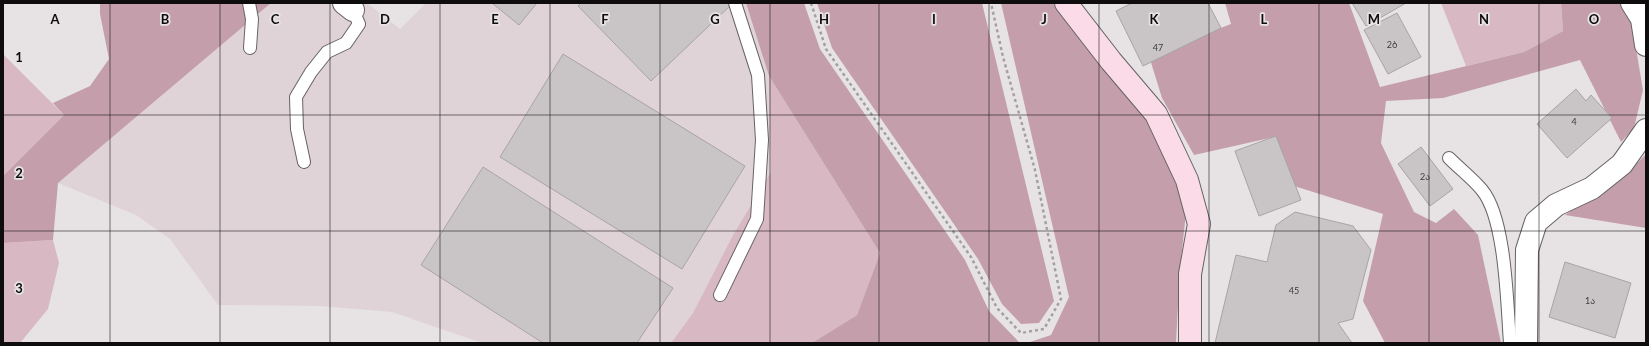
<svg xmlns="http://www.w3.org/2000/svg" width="1649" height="346" font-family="Lato,'Noto Sans Georgian',sans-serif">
<rect width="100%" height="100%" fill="#e7e3e4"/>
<!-- built -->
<path fill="#e0d3d7" d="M271,3H367L400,29L426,3H746L769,76L771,172L733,235L693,313L671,343H482L392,312L320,306L218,305L170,239L136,215L58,183Z"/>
<!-- green -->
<path fill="#d7b8c3" d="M1441,3H1561L1563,31L1524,52L1466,66Z
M3,54L64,115L3,176Z
M769,76L880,253L857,315L812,343H671L693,313L733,235L771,172Z
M53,240L59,263L48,309L20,343H3V243Z"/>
<!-- forest -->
<path fill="#c49fab" d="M100,3H271L58,183L53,240L3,243V176L64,115L53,103L90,86L109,59L100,14Z
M746,3H804L820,49L965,260L989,311L1019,342H1030L1051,335L1069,297L1001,3H1053L1129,95L1160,140L1187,203L1180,269L1176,343H812L857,315L880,253L769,76Z
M817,3H982L1054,301L1039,323L1021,324L1002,304L978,259L832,48Z
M1225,3H1349L1380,87L1524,52L1563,31L1561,3H1619L1631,19L1643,90L1634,128L1621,142L1580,60L1443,98L1386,101L1381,143L1414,212L1436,223L1454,209L1478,235L1501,343H1385L1363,301L1383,214L1291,185L1270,138L1194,155L1162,98L1149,56L1231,24Z
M1646,154V228L1565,215L1626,174Z"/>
<!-- building -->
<path fill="#c9c5c6" stroke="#a8a4a6" d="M492,3H537L519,25Z
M581,3H733L651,81L578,6Z
M1132,3H1208L1221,28L1143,66L1116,11Z
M1352,3H1406L1366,26Z
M1397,13L1421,57L1388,74L1364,30Z
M563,54L745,166L682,269L500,157Z
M1576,89L1586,101L1591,95L1612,118L1567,158L1537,124Z
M1276,136L1301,200L1259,216L1235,151Z
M1421,147L1453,189L1430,206L1398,164Z
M483,167L673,288L637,343H543L421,265Z
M1295,212L1353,226L1371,250L1353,319L1338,323L1352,343H1215L1236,255L1267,262L1276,225Z
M1565,262L1631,283L1615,338L1549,317Z"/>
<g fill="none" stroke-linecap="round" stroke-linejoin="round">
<!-- lane casing -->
<g stroke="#666364" stroke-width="14">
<path id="lane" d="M249,3L252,19L250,48
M1449,158C1460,169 1473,179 1482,190C1506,219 1507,305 1510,343
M304,162L297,129L296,97L311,72L327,52L346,43L359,24L353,10
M720,295L757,219L762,140L758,75L735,3"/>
</g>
<!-- street casing -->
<g stroke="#666364" stroke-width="24">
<path id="street" d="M344,3L353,10
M1632,3L1642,19L1646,45
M1526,343L1527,250L1536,222L1556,205L1592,188L1622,164L1646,130"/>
</g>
<!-- secondary casing -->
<g stroke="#666364" stroke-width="24">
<path id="secondary" d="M1066,3L1111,61L1156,114L1187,180L1199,224L1190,274V343"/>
</g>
<!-- path -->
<path stroke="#a3a0a1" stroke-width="2.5" stroke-dasharray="3 3" stroke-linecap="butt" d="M811,3L826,49L971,257L997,308L1021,333L1044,329L1061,299L1035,170L1003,57L991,3"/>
<!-- lane -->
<use href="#lane" stroke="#fff" stroke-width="12"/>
<!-- street -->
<use href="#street" stroke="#fff" stroke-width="22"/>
<!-- secondary -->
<use href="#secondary" stroke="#fadbe7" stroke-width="22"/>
</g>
<!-- grid -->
<path fill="none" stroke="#0e0c0d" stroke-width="1" stroke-opacity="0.55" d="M110,3V343M220,3V343M330,3V343M440,3V343M550,3V343M660,3V343M770,3V343M879,3V343M989,3V343M1099,3V343M1209,3V343M1319,3V343M1429,3V343M1539,3V343M3,115H1646M3,231H1646"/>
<g text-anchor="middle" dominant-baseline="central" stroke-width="3.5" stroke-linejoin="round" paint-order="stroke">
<!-- number labels -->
<g font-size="9" fill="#3d3a3b">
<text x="1392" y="44">2ბ</text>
<text x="1158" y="47">47</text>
<text x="1574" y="121">4</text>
<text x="1425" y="176">2ა</text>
<text x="1294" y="290">45</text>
<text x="1590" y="300">1ა</text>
</g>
</g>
<g font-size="13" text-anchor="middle" font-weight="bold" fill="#0e0c0d" stroke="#e7e3e4" stroke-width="3.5" stroke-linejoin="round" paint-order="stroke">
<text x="55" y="24">A</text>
<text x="165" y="24">B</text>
<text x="275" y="24">C</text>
<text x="385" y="24">D</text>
<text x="495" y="24">E</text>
<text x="605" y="24">F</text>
<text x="715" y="24">G</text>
<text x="824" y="24">H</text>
<text x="934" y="24">I</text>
<text x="1044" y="24">J</text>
<text x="1154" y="24">K</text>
<text x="1264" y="24">L</text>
<text x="1374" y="24">M</text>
<text x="1484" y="24">N</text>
<text x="1594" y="24">O</text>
<text x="19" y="62">1</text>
<text x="19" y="178">2</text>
<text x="19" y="293">3</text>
</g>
<!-- border -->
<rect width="1649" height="346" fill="none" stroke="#0e0c0d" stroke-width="8"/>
</svg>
